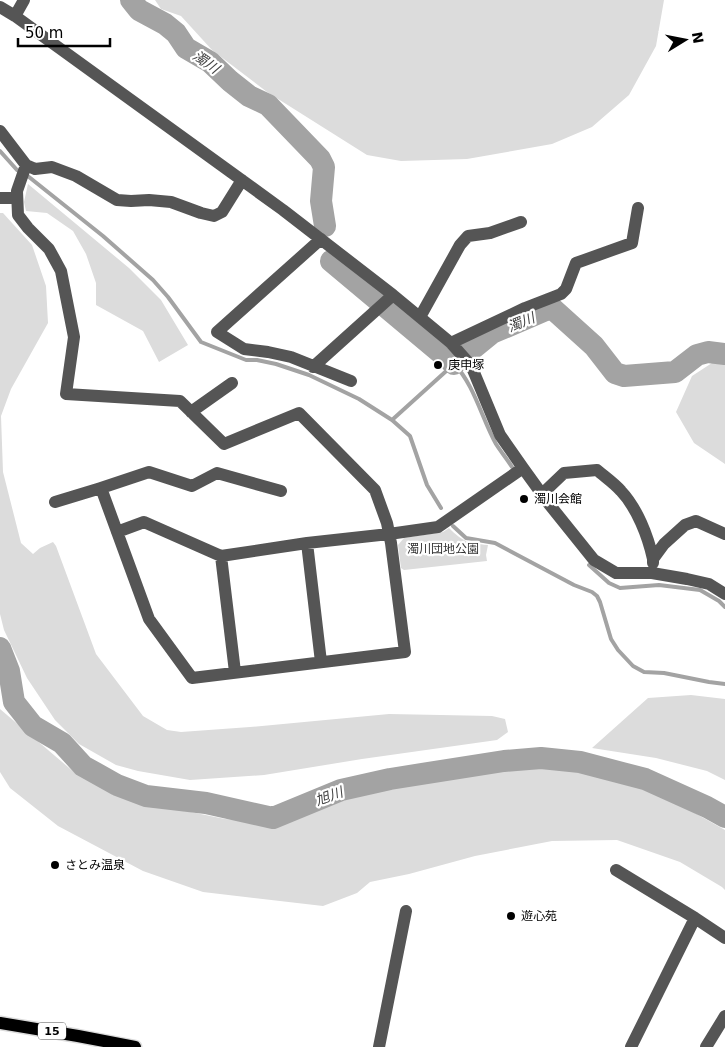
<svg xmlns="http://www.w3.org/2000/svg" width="725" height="1047" font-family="'DejaVu Sans','Noto Sans JP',sans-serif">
<rect width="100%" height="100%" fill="#fff"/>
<!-- green -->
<path fill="#dcdcdc" d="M155,0H664L656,46L629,95L592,127L552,144L467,159L401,161L367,155L267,92L212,50L181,16L161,9Z
M28,184L129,268L161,300L188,345L159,362L143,331L96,305V283L86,254L73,231L47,213L26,211L24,202Z
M0,213H3L32,245L46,286L48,323L11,389L1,416L3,472L21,543L33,554L40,548L53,542L56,546L96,654L143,716L167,730L181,732L250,727L389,714L492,716L505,719L508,732L497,740L362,759L264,775L190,780L138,771L116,765L79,744L55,720L27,678L4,630L0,614Z
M712,363H725V464L694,443L676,412L692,376Z
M449,528C463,542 468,543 488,545L486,555L487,561L404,570L401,568L398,545L404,538L443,532Z
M691,695L725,699V780L707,771L656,758L592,748L648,698Z
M0,709L75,773L96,785L147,803L225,819L269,823L368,793L431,780L514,766L548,764L638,784L677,803L725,830V890L722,887L680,862L617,840L552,841L475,856L409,874L370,882L357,893L323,906L203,892L143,871L58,826L10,788L0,772Z"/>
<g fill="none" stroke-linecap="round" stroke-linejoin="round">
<!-- stream -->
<path stroke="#a3a3a3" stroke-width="4" d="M0,151L17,170L29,177L103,236L153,280L168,297L201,342L246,360H257L276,364L309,375L359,399L392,420L410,436L427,485L441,508
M392,420L454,364C474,384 482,419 496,444C501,452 507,459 512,467
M453,526L466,538L495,543L574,585L592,592L597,596L600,602L611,639L618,650L633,666L644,672L664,673L709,682L725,684
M589,565L609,583L620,588L659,585L700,590L719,601L725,607"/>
<!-- river -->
<path stroke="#a3a3a3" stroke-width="22" d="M131,0L139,10L165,24L176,33L186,48L210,62L230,81L249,96L268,105L320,159L324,167L321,201L325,226
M331,261L454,364L492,333L546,310L553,309L594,346L615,373L624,376L675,372L697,355L708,352L725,354
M0,648L9,671L14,702L33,726L62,743L83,766L117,785L146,796L206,803L273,818L341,790L390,779L504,761L541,758L580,762L645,779L707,807L725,817"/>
<!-- major casing -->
<g stroke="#dbdbdb" stroke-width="15">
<path id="major" d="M0,1023L78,1036L135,1047"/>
</g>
<!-- minor -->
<path stroke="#555" stroke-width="12" d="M0,7L15,16L283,210L393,295L451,343L467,361L473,370L500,435L523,468L549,504L594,560L616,573H652L687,579L709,584L725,594
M15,16L24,0
M0,131L26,165L35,169L52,167L76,176L117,200L131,201L149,200L171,202L201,213L214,216L222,212L242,180
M26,165L17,191L18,215L28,228L49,249L61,271L74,337L66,394L180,401L224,444L299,413L375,490L387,523L391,543L405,652L192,678L149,619L101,488
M0,198H17
M321,239L217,332L244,349L268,352L291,357L351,381
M420,317L460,245L468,236L490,233L521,222
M451,343L525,308L561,294L566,289L576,263L632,243L638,208
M313,367L393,295
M191,412L232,383
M542,494L564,473L597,470C605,477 614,483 621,491C637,508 648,536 653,559
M55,502L101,488L149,472L192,486L217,473L281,491
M117,532L144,522L221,556L307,543L389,534L438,527L523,468
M307,543L321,662
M221,556L235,672
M653,563V559L664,544L685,525L696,521L725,534
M616,870L695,918L631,1047
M695,918L725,938
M379,1047L406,911
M706,1047L725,1016"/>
<!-- major -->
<use href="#major" stroke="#000" stroke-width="12"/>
</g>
<!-- markers -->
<g fill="#000" stroke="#fff" stroke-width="2">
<circle cx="438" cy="365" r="5"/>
<circle cx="524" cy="499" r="5"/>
<circle cx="55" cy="865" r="5"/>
<circle cx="511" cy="916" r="5"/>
</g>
<g text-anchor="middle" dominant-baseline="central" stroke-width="4.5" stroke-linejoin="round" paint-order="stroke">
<!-- shield labels -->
<rect fill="#fff" stroke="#4c4c4c" stroke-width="1" x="38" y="1022.5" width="28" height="17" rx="4"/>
<g font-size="11" font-weight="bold" fill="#000">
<text x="52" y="1031">15</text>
</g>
<!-- poi labels -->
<g font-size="12" fill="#000" stroke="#fff" text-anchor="start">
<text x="448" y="365">庚申塚</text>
<text x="534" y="499">濁川会館</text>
<text x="65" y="865">さとみ温泉</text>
<text x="521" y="916">遊心苑</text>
</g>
<!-- park labels -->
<g font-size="12" fill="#333" stroke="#fff">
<text x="443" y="549">濁川団地公園</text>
</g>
<!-- water labels -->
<g font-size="14" font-style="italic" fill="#444" stroke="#fff">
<text transform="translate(206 62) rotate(35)">濁川</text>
<text transform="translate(521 322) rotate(-22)">濁川</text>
<text transform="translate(329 796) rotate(-20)">旭川</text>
</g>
</g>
<!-- north arrow -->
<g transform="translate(685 40) rotate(80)" stroke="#ffffff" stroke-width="4" paint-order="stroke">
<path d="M0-4L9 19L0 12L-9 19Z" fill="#000000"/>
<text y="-8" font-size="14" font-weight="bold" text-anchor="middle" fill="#000000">N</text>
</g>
<!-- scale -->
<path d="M18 38v8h92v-8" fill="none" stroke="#000000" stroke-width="2.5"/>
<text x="25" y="38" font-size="15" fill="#000000" stroke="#ffffff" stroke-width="4" paint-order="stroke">50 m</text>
</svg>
